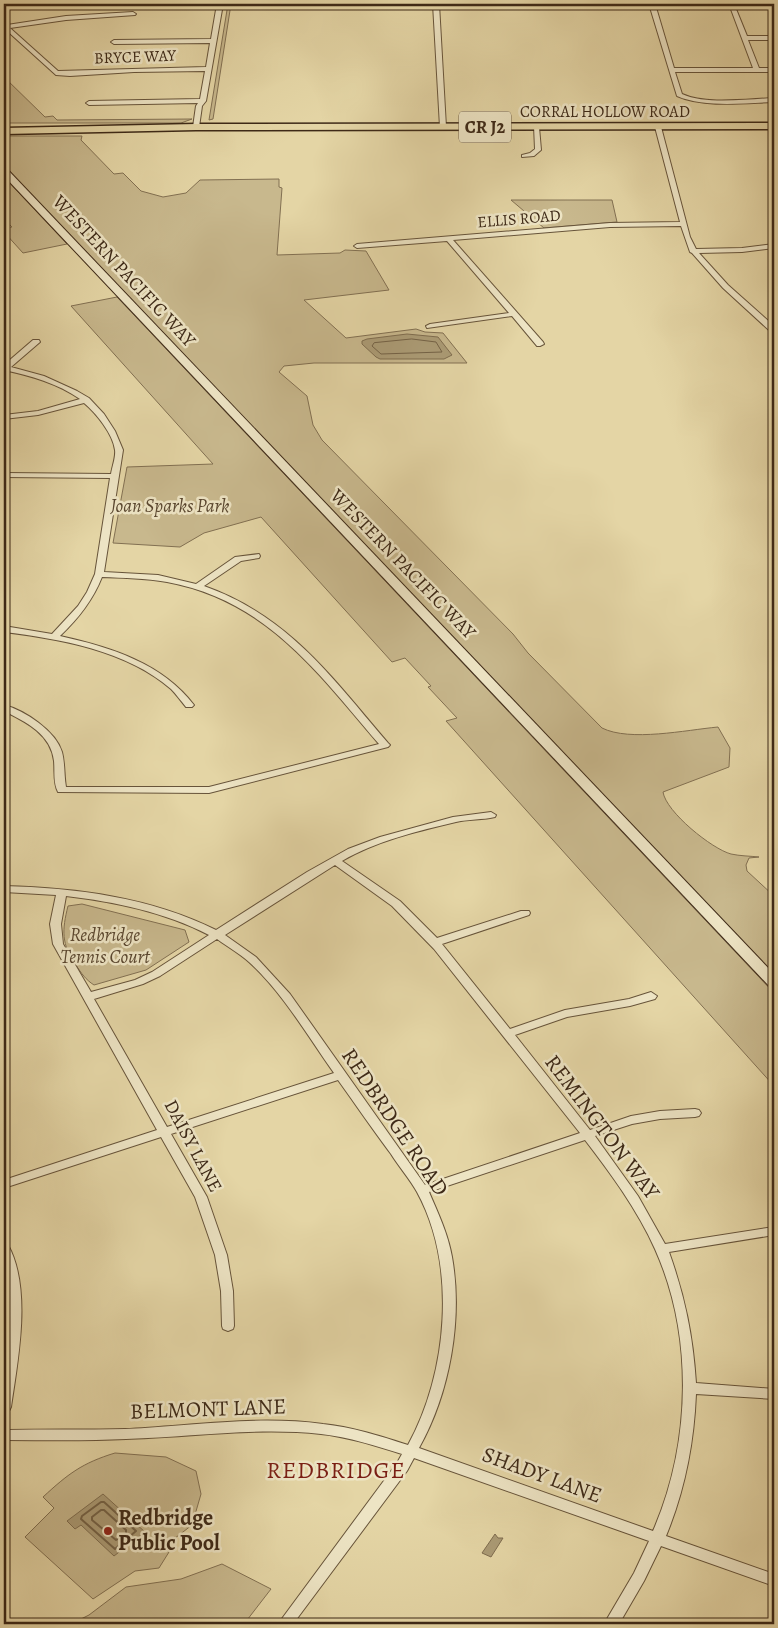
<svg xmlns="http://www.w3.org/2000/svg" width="778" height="1628" font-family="Alegreya,serif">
<rect width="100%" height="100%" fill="#e4d5a5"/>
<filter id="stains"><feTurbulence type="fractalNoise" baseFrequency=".004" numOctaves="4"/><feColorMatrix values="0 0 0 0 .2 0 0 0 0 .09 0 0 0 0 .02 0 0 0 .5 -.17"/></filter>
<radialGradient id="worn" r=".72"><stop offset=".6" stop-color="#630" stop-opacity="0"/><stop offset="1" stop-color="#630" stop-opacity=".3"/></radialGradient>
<!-- green -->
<path fill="#c8b88d" stroke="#827052" d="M228,4H231L213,119L209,120Z
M4,77L45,117L53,116L57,120L192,119L181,123H4Z
M4,136H82L81,140L114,174L123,173L141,191L163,197L186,193L200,180L279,179V187L282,188L277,255L340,253L345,250L366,251L389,290L304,300L346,338L416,329L425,332L443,333L467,363H314L284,366L279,372L307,396L313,425L322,440L513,634L528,653L602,728C630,742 686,730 718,727L730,748L729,767L663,792C666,812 712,849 731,854C740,856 750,856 759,857L749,858L746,865L747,871L774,896V977L4,169Z
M4,177L67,244L23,253L4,232V228L12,227L10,225L4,226Z
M511,200H612L617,222L544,228Z
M117,297L774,993V1086L446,721L457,718L428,687L431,686L405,658L392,662L261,517L204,533L180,547L113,543L127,467L213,464L71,306Z
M82,904L185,930L189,942L146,970L94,985C86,980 81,973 76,965C61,944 62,930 68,906Z
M115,1453L166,1457L196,1471L201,1494L192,1525L170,1542L169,1552L159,1568L135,1571L93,1599L25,1537L54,1508L43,1497C68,1474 82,1463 115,1453Z
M222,1564L271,1589L244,1624H71L89,1615L126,1587L181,1579Z"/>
<!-- water -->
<path fill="#ab9b75" stroke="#7f6d4f" d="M407,334L438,337L452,355L444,359H380L376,357L362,344V341L367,339Z
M103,1494L145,1532L114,1556L81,1525L75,1529L67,1521Z
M495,1534L498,1538H503L491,1557L482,1553Z"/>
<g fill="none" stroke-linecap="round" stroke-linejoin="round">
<!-- shore-far1 -->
<path stroke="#746246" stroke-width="1" d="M412,339L436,342L442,352L381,354L372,346L374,343Z"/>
<!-- shore -->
<path stroke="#746246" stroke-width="2" d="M101,1502H104L136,1531L115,1549L81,1519L82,1516Z
M101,1510H104L126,1530V1533L116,1540L92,1520V1517Z"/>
<!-- street casing -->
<g stroke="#67543a" stroke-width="2">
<path id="street" d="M217,4H223L206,101L202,106L199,127L196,129L193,127L196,106L198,103L89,105L86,103L89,101L200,99L205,71L134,72L70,76L56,75L4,28V23L7,25L66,16L133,12L136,14L135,15L66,20L10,28L58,71L206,67L210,43L114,44L111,42L114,40L211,39Z
M433,4H439L446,127L443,129L440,127Z
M649,4H655L674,68H753L729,4L774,5V9H736L747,36H774V40H748L759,68H774V72H675L682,94C706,105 747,99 774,98V102C745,103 704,108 677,96Z
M658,125L661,127L690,237L696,249L742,248L774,244V248L742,252L699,253L728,285L774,326V332H771L723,288L692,253L690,252L681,226L610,227L453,240L543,342L544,344L540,346H537L512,316L427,328L426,326L430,324L509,313L447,241L357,248L354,246L357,244L610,223L680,222L655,127Z
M534,126L539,127L541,150L534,156L522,157V155L530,153L535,149Z
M33,340H39L40,342L11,367L44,376L77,391L89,398L104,414L115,431L123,450L104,572L158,575L196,584L235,557L259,554L260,556L259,558L241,561L204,586C289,616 332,678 388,743L390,745L388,747L209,793L58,792C53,783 55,771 54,761C51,734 26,722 4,711V705C24,710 56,731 62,752C65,763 64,776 66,787H209L379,744C317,672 266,600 167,582C145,578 124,578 102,577C93,600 78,619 60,636C110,647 162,663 194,705L192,707H186C181,701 176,694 171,689C126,650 60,639 4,632V626L52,634L78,606L87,592L95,574L110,478L4,477V473L111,474C112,467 116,457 115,450C113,434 96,413 84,403L38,415L4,419V415L38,411L80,399C57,383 31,376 4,370V365Z
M491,812L496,815L495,817C482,820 469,819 456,822C418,831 376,841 342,861L400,901L437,938L521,911H529L530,913L529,915L442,944L510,1029L565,1010L629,999L651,992L657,996L655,999L630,1006L567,1017L515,1035L590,1130L631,1116L660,1111L695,1109L699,1110L701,1113L699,1116L695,1117L660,1119L632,1124L595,1136L638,1196L665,1244L774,1227V1235L669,1252C685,1297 693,1336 696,1383L774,1389V1399L696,1394C694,1443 685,1490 666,1536L774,1574V1586L661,1546L644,1581L619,1624H604L634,1573L649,1541L414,1458L407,1471L293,1624H278L397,1463L402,1454C376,1446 349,1437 321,1434C256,1427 191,1437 126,1439C86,1441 45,1440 4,1440V1430C44,1429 85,1430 125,1429C191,1426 257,1415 323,1424C352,1427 380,1436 408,1445C448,1373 457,1265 417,1192C410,1179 399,1167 391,1154C373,1130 356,1105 338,1080L171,1134L207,1197L227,1255L233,1291L234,1326L233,1329L228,1331L223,1329L222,1326L221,1291L215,1255L195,1197L161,1137L4,1188V1180L157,1130L53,944L50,924L56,895L4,892V886C76,888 150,897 216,930L307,872L348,849L380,837L453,817ZM335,865L392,906L434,949L580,1133L425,1185L290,994L256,957L225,935ZM66,896C116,902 164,912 209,935L152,972L135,980L91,992L63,944L61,924ZM217,939C228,947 239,953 249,962C283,993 307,1035 334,1073L167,1127L94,999L143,984L160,976ZM585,1140C611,1174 637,1209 655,1249C694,1336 691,1444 653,1531L419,1448C450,1393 463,1319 452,1257C448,1234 438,1213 429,1192Z
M4,1243L8,1245C32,1288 18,1360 11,1407L9,1411L4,1412C2,1378 9,1343 9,1308C8,1287 3,1265 4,1243Z"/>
</g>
<!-- secondary casing -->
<g stroke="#3d2917" stroke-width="2">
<path id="secondary" d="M4,168L7,169L774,974V988L769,986L4,176Z"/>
</g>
<!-- primary casing -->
<g stroke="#3d2917" stroke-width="3">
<path id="primary" d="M774,123V129L196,130L4,134V128L196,124Z"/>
</g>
<!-- street -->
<use href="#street" fill="#ede4c4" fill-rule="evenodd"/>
<!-- secondary -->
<use href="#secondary" fill="#ede4c4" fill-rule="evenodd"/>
<!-- primary -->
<use href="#primary" fill="#e4d5a5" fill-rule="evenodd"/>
</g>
<!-- markers -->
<circle fill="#8f2418" stroke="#ede4c4" stroke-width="2" cx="108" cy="1531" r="5"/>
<g text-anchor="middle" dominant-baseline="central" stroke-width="5" stroke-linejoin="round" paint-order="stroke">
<!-- far-street labels -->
<g font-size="16" fill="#3d2917" stroke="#ede4c4">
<text transform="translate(135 57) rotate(-2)">BRYCE WAY</text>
<text x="605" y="112">CORRAL HOLLOW ROAD</text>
<text transform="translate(519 219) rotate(-5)">ELLIS ROAD</text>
</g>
<!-- shield labels -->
<rect fill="#ede4c4" stroke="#72614b" stroke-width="1" x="459" y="111.5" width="52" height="31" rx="4"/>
<g font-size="18" font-weight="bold" fill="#3d2917">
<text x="485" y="127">CR J2</text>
</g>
<!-- street labels -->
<g font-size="19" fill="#3d2917" stroke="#ede4c4">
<text transform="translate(124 271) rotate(47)">WESTERN PACIFIC WAY</text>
<text transform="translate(403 564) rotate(46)">WESTERN PACIFIC WAY</text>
<text transform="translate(193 1146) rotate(62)">DAISY LANE</text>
</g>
<!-- park labels -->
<g font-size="19" font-style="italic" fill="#59462f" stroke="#ede4c4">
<text x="170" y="506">Joan Sparks Park</text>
<text x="105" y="935">Redbridge<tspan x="105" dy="22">Tennis Court</tspan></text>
</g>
<!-- near-street labels -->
<g font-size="22" fill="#3d2917" stroke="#ede4c4">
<text transform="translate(395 1122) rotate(56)">REDBRDGE ROAD</text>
<text transform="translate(602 1127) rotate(53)">REMINGTON WAY</text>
<text transform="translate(208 1409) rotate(-2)">BELMONT LANE</text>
<text transform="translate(542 1475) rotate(20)">SHADY LANE</text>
</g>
<!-- near-poi labels -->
<g font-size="22" font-weight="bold" fill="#3d2917" stroke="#ede4c4" text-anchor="start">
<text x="118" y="1518">Redbridge<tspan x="118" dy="25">Public Pool</tspan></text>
</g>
<!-- near-neighbourhood labels -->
<g font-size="24" letter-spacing="1" fill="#7a1f14" stroke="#ede4c4">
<text x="336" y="1470">REDBRIDGE</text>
</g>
</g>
<!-- margin -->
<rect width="778" height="1628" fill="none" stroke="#e4d5a5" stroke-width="20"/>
<rect x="5" y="5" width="768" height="1618" fill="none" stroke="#3d2917" stroke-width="2.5"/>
<rect x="10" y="10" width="758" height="1608" fill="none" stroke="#3d2917"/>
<rect width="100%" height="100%" filter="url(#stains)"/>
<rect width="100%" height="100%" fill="url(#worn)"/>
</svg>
